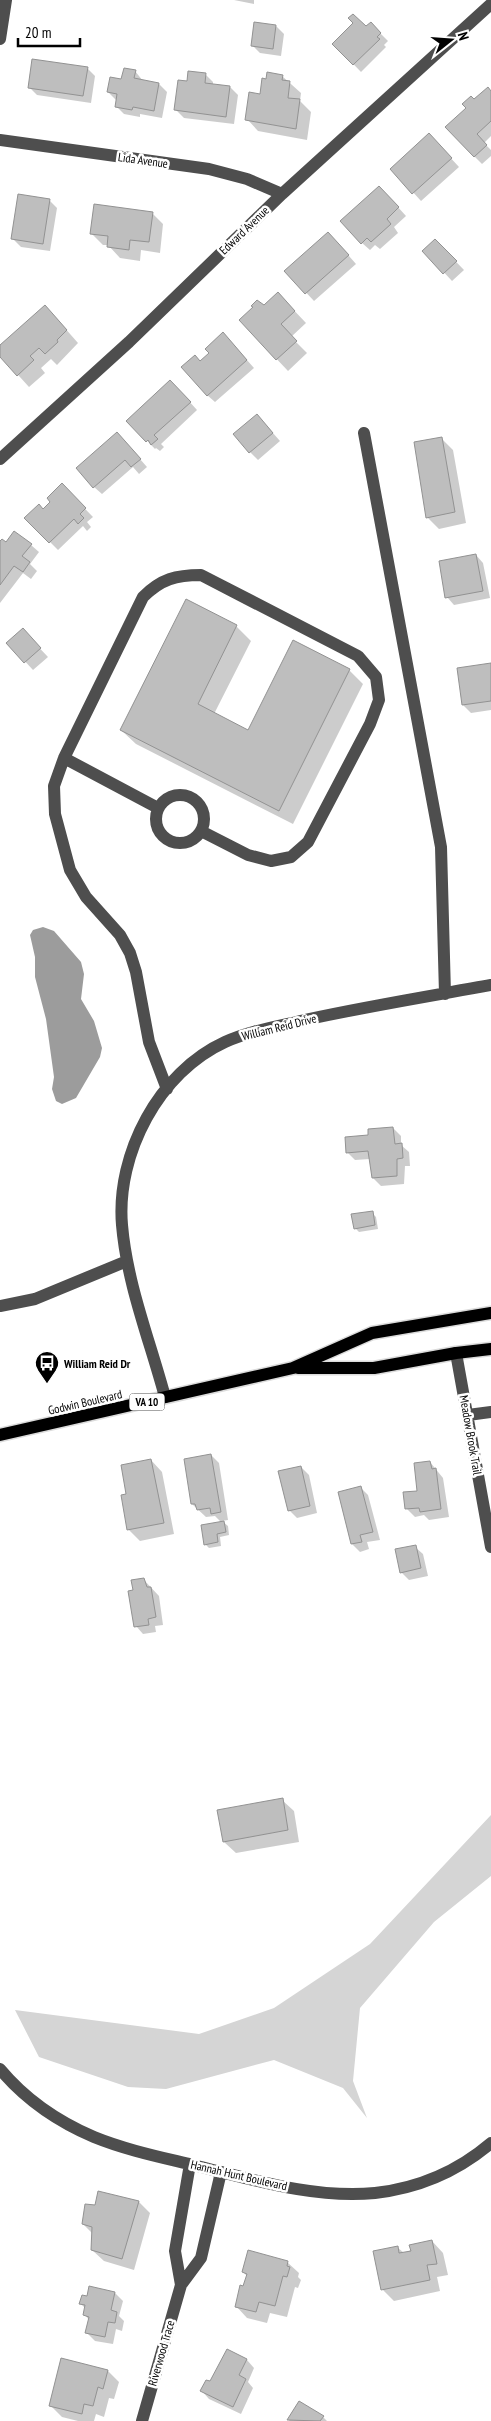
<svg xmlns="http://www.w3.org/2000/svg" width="491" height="2421" font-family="'PT Sans Narrow',sans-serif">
<rect width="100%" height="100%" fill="#fff"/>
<!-- green -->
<path fill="#d5d5d5" d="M491,1815V1876L434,1922L360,2008L353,2081L367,2118L343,2088L274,2060L166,2089L128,2087L39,2057L15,2010L199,2034L274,2008L370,1944Z"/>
<!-- water -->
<path fill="#9c9c9c" d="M43,927L54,931L81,962L84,974L81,999L94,1021L102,1048L100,1057L76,1098L62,1104L56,1101L52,1089L54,1077L46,1019L35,977V957L30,935L33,930Z"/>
<!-- shadow -->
<path fill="#0003" d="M234,0H254V4Z
M371,24L388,41L384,45L386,47L361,72L334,44L366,28Z
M276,26L284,34L281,56L260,53L252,45Z
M87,68L95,76L91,103L37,95L29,87Z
M135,71L143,81L159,84L167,92L162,118L140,114V117L124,114L116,106V100L108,92Z
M205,74L213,82V85L230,87L238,95L234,124L184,118L176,110L188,82Z
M282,76L301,93L300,101L311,112L307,140L258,131L247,119L261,95Z
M491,92V136L484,143L491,150V156L482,164L474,156V101Z
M437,143L459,167L421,201L392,169Z
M387,195L406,216L394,227L398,233L380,249L375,245L370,250L362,243Z
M49,200L57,208L50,251L21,247L13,239Z
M152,213L163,224L160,253L141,250L140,261L120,258L108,245H103L91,233Z
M435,240L464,270L452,281L424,251Z
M336,241L356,264L314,301L286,271Z
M289,305L306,323L291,337L307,353L288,371L240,320L264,306Z
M56,318L78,343L57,365L51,359L41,368L45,373L29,387L0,355V347Z
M231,342L254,368L215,402L207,395L200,362Z
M178,389L197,410L161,444L164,447L160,451L156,448L155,449L128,421Z
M257,415L280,441L258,460L250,452Z
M442,439L453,450L466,523L439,529L427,517Z
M125,442L147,467L139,474L133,467L102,494L94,487Z
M62,485L93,517L87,522L91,527L87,531L83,526L58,550L26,518L43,511L52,502Z
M0,543L31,545L39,552L30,564L37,571L31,579L23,573L0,603Z
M476,555L483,563L490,598L454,605L447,597Z
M186,601L236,626L251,641L214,714L249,732L349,670L363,684L293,824L136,744L121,730Z
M30,638L48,657L33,670L8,643Z
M491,665V710L471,713L463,705L458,670Z
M393,1128L401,1136V1145L409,1152L410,1166H405L404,1184L381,1186L373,1178L370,1159L355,1160L347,1152L369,1136Z
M372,1213L376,1217L378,1229L359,1232L355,1228Z
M211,1455L219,1463L228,1520L222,1521L228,1526L229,1535L220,1537L221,1546L209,1548L205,1544L222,1523L215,1516L206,1517L192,1504Z
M151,1460L162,1472L174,1534L140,1541L128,1529V1495Z
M430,1462L443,1478L449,1517L429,1520L424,1515L415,1517L407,1509L418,1492Z
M301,1467L309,1475L317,1513L297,1518L289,1510Z
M360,1487L368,1495L380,1540L367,1542L369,1549L360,1552L352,1544Z
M415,1547L423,1554L428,1576L409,1580L401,1572Z
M144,1580L159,1596L163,1625L155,1626L156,1632L143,1634L136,1626L134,1591Z
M282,1800L294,1811L299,1842L236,1853L224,1842Z
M139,2202L150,2213L134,2270L104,2261L92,2250L93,2234L83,2224Z
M432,2241L443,2253L448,2275L437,2277L440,2291L394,2301L383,2290L397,2247L404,2253Z
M287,2262L299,2273L298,2277L301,2280L298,2288L295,2287L287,2317L270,2313L267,2323L247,2318L236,2306L247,2276L243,2272Z
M90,2288L115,2293L123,2301L119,2316L124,2321L122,2331L116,2329L113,2344L95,2341L87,2333L89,2320L85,2315L86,2309L81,2304L88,2297Z
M227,2351L247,2360L254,2368L248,2382L253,2388L241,2414L209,2399L202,2391L210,2383Z
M108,2371L119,2382L114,2399L109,2398L104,2417L96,2414L94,2421H78L62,2417L50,2405Z
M299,2402L323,2417L327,2421H289Z"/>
<!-- building -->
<path fill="#bebebe" stroke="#929292" d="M353,14L366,26L371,22L381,33L377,37L380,39L353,65L332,44L353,23L348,18Z
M254,22L276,25L273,49L251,46Z
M32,59L88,67L83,96L28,88Z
M124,68L136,70L134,78L159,83L154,111L133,107L132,110L115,107L117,94L107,92L110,77L121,79Z
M188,71L206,73L205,83L230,86L226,117L174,110L178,80L187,81Z
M267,72L283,75L282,80L290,81L288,98L300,99L296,129L245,120L249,92L260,94L262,78L266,79Z
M488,87L491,91V121L477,134L487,145L474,157L445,127L466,108L462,104L471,96L474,99Z
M429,133L452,158L412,194L390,169Z
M379,186L399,207L387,219L391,224L371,242L367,238L361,244L340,221Z
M18,194L50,199L43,244L11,239Z
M94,204L153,212L149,242L130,240L129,250L107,247L108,236L90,234Z
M328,232L349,255L305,294L284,271Z
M435,239L457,261L443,274L422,251Z
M278,292L295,311L281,324L297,341L276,360L239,320L253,307L251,306L257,300L264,305Z
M45,305L67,330L57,340L58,342L45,354L39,348L30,356L34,360L17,376L0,357V345Z
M223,332L247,360L207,396L181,367L195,355L200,361L209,353L205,349Z
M170,380L191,402L154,435L158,439L151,445L148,440L146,442L126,421Z
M257,414L273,433L249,453L233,434Z
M117,432L141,459L131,467L125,460L93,488L76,468Z
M442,437L455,512L426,518L414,442Z
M62,483L86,508L80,514L84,518L78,524L74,519L49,543L24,518L39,504L43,509L50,502L47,498Z
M14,531L32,544L22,556L30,562L23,572L14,566L0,585V541L2,539L6,542Z
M476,554L483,591L445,598L439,561Z
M186,599L237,625L198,704L248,730L293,640L350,669L279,811L120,730Z
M23,628L41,648L24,663L6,643Z
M491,663V701L462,705L457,668Z
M393,1127L395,1144L402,1143L403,1158L397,1159V1176L372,1178L368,1151L346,1153L345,1137L368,1135V1129Z
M373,1211L375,1225L354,1229L351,1214Z
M211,1454L221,1512L211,1514L210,1508L197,1510L195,1504H191L184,1459Z
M151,1459L164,1523L127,1530L121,1495L126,1494L121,1465Z
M430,1461L432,1469L436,1468L441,1509L420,1512L419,1508L405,1509L403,1492L417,1491L414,1463Z
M301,1466L310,1506L288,1511L278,1471Z
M361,1486L373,1532L360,1535L362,1542L351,1544L338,1492Z
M224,1521L226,1532L217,1534L218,1542L204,1545L201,1525Z
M416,1545L421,1568L400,1573L395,1549Z
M144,1578L147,1587H151L156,1617L148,1619L149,1625L134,1627L128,1591L133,1590L131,1580Z
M283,1798L288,1830L223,1842L217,1810Z
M98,2191L139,2201L122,2259L91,2250L92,2227L82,2224L85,2204L95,2205Z
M432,2240L437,2264L427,2265L430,2280L381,2290L373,2251L398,2246L399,2253L411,2251L409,2245Z
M248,2250L288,2261L287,2266L290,2267L287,2277L283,2276L275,2306L259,2302L256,2312L235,2307L240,2285L243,2286L247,2274L242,2272Z
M89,2286L115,2292L111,2310L117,2312L115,2323L108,2322L105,2337L85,2333L89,2317L83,2315L85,2305L79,2304L82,2295L87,2296Z
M227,2349L247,2359L239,2375L246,2379L233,2407L200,2391L206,2380L210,2381Z
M61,2358L108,2370L103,2389L98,2387L93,2406L84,2404L82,2414L49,2406Z
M299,2401L324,2416L320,2421L287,2420Z"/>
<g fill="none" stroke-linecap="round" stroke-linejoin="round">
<!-- major casing -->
<g stroke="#dbdbdb" stroke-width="15">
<path id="major" d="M298,1368H374L456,1353L491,1349
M0,1435L293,1368L372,1333L491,1313"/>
</g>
<!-- minor -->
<path stroke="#4e4e4e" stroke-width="12" d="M0,39L6,0
M0,140L209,169L247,179L282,194
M364,433L441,847L445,994
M0,459L129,342L282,194L491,4
M64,758L158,808
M156 819a24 24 0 1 1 48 0a24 24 0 1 1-48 0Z
M167,1089L149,1042L136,972L130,953L120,935L86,897L70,870L55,814L54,786L64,758L143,597C161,579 176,575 201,575L358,656L376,677L379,700L370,724L308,842L291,857L271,861L248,855L201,831
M0,1306L35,1299L127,1261
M456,1353L491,1547
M165,1397C150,1341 127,1284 122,1225C116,1154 159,1072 225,1042C252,1030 281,1026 309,1019C369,1006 430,996 491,985
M468,1415L491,1412
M0,2069C25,2099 59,2122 94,2137C126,2150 160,2157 193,2165C251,2179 314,2199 375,2193C419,2188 457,2172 491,2143
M181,2285L175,2251L190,2164
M142,2421L181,2285L201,2258L221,2172"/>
<!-- major -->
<use href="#major" stroke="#000" stroke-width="12"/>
</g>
<!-- icons -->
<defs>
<g id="bus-pin" transform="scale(1.25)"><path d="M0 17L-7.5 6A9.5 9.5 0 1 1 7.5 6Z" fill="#000" stroke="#fff"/><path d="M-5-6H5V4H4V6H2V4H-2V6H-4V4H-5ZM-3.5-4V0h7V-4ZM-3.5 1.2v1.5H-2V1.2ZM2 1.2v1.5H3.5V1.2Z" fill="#fff"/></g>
</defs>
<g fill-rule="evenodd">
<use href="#bus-pin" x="47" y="1363"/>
</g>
<g text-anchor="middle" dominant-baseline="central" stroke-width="5" stroke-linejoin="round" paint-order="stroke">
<!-- shield labels -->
<rect fill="#fff" stroke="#4c4c4c" stroke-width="1" x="129.5" y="1393.5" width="35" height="17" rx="4"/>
<g font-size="11" font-weight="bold" fill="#000">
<text x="147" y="1402">VA 10</text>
</g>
<!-- street labels -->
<g font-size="12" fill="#000" stroke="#fff">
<text transform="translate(143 160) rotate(8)">Lida Avenue</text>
<text transform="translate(244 230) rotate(-44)">Edward Avenue</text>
<text transform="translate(279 1027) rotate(-14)">William Reid Drive</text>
<text transform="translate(85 1402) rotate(-13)">Godwin Boulevard</text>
<text transform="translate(471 1435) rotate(80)">Meadow Brook Trail</text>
<text transform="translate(239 2175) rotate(13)">Hannah Hunt Boulevard</text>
<text transform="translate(161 2353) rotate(-74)">Riverwood Trace</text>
</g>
<!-- poi labels -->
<g font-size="12" font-weight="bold" fill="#000" stroke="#fff" text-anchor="start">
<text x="64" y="1363">William Reid Dr</text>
</g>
</g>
<!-- north arrow -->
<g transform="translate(451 40) rotate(73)" stroke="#ffffff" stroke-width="4" paint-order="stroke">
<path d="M0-4L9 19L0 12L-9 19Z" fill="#000000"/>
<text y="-8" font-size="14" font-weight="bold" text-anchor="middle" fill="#000000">N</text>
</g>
<!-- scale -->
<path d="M18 38v8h62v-8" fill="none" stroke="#000000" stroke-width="2.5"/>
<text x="25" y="38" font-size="15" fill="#000000" stroke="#ffffff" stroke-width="4" paint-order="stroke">20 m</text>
</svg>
